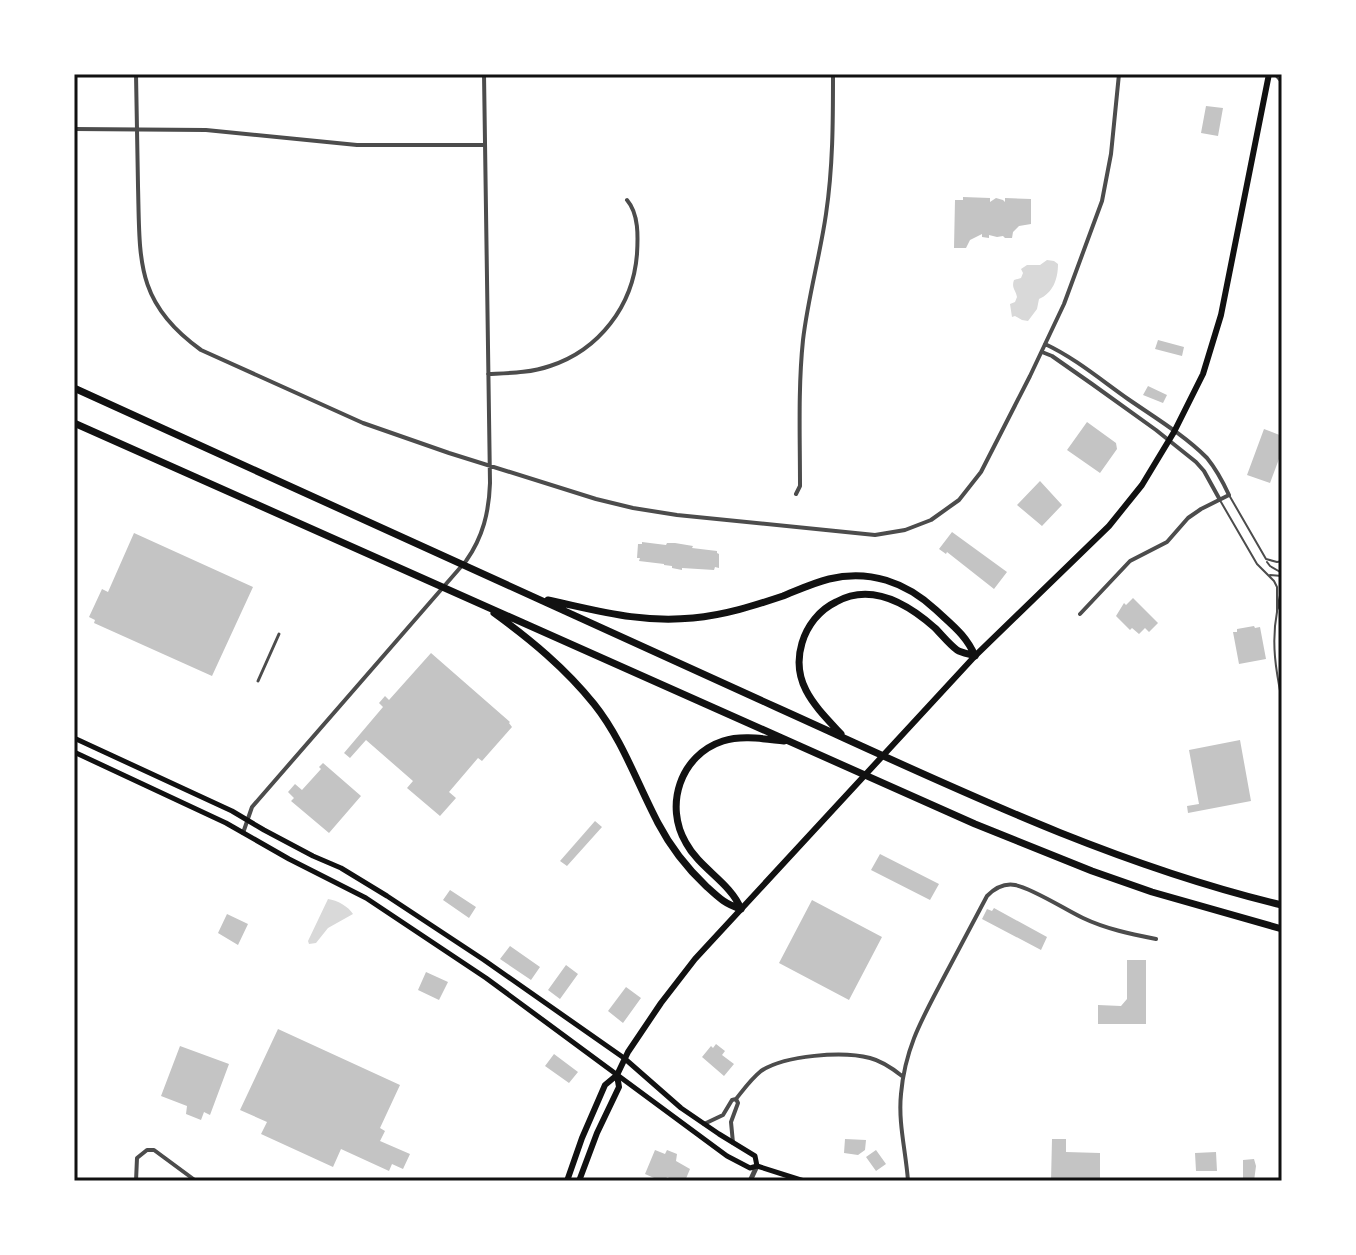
<svg xmlns="http://www.w3.org/2000/svg" width="1356" height="1255" font-family="'Work Sans',sans-serif">
<rect width="100%" height="100%" fill="#fff"/>
<!-- water -->
<path fill="#d9d9d9" d="M1047,260L1054,261L1058,264C1058,279 1053,293 1039,299L1037,309L1028,321L1022,320L1015,316L1012,317L1010,304L1015,302L1017,297C1016,290 1011,288 1014,280L1021,278L1023,273L1021,269L1027,265H1040Z
M328,899C337,900 349,907 353,914L328,928L316,943L309,944L308,941Z"/>
<!-- building -->
<path fill="#c4c4c4" d="M1206,106L1223,108L1218,136L1201,133Z
M963,197L990,198V202L996,198L1003,200L1005,202V198L1031,199V224L1019,226L1013,232L1012,238H1005L1003,236L997,237L989,235V238L982,237V234L970,240L966,248H954L955,200H963Z
M1158,340L1184,347L1182,356L1155,349Z
M1148,386L1167,395L1163,403L1143,395Z
M1087,422L1116,443L1117,449L1100,473L1067,450Z
M1264,429L1282,436V451L1270,483L1247,475Z
M1040,481L1062,505L1042,526L1017,505Z
M952,532L1007,572L994,589L947,552L946,554L939,549Z
M134,533L253,587L212,676L94,623L95,620L89,617L102,589L108,592Z
M642,542L666,545L667,543H675L693,546L692,548L717,551V553L719,554V568L715,567L714,570L682,568V570L672,568V566L664,565V564L639,561L640,558H637L638,544H642Z
M1133,598L1158,623L1149,632L1145,628L1139,634L1132,628L1130,630L1116,616L1124,603L1126,605Z
M1254,626L1255,628L1260,627L1266,659L1239,664L1233,632H1237V629Z
M431,653L510,722L509,723L512,727L482,761L478,758L449,792L456,798L440,816L407,788L413,781L366,740L350,758L344,753L383,707L379,703L385,696L389,700Z
M1240,740L1251,801L1188,813L1187,806L1199,804L1189,750Z
M323,763L361,796L329,833L291,801L294,798L288,792L295,784L302,790L321,769L319,767Z
M595,821L602,827L567,866L560,861Z
M880,854L939,884L930,900L871,870Z
M450,890L476,907L469,918L443,900Z
M812,900L882,937L849,1000L779,963Z
M994,908L1047,937L1041,950L982,919L987,909L992,911Z
M227,914L248,924L238,945L218,933Z
M510,946L540,967L531,980L500,959Z
M1127,960H1146V1024H1098V1005L1121,1006L1127,999Z
M566,965L578,974L560,999L548,990Z
M426,972L448,982L439,1000L418,990Z
M626,987L641,998L623,1023L608,1011Z
M278,1029L400,1085L380,1128L385,1131L380,1141L410,1154L403,1169L392,1164L389,1171L341,1149L333,1167L261,1134L267,1122L240,1110Z
M716,1044L725,1051L722,1055L734,1064L724,1076L702,1057L711,1046L713,1048Z
M180,1046L229,1064L210,1115L204,1112L201,1120L186,1114L187,1106L161,1096Z
M554,1054L578,1072L569,1083L545,1066Z
M845,1139L866,1140L865,1150L858,1155L844,1153Z
M1052,1139H1066V1152L1100,1153V1181H1051Z
M655,1150L665,1154L667,1150L677,1154L676,1161L690,1169L685,1181H677L667,1177L665,1181H661L645,1174Z
M876,1150L886,1164L876,1171L866,1157Z
M1216,1152L1217,1171H1196L1195,1153Z
M1254,1159L1256,1166L1254,1181H1243V1160Z"/>
<g fill="none" stroke-linecap="round" stroke-linejoin="round">
<!-- service -->
<path stroke="#4c4c4c" stroke-width="2" d="M1274,74L1282,83
M1229,495L1266,559L1277,562L1282,561
M1221,502L1257,564L1274,581L1277,587V612
M1267,562L1270,566L1282,573
M1270,575L1282,576
M1278,605L1282,586
M1277,610L1282,600
M1277,612C1271,643 1276,671 1282,701"/>
<!-- pedestrian -->
<path stroke="#4c4c4c" stroke-width="3" d="M258,681L279,634"/>
<!-- minor -->
<path stroke="#4c4c4c" stroke-width="4" d="M136,74C137,111 137,149 138,186C140,260 135,303 201,350L363,423L449,453L596,499L633,508L677,515L875,535L905,530L931,520L959,500L981,472L1030,376L1064,304L1102,201L1111,154L1119,74
M74,129L206,130L357,145H485
M1045,344C1075,358 1101,380 1128,399C1154,417 1184,435 1207,458C1216,469 1223,482 1229,495L1201,509L1188,518L1167,542L1130,561L1080,614
M1042,352L1052,356L1092,384L1156,430L1196,462L1204,471L1220,500
M488,374C509,373 530,373 550,366C599,350 633,306 637,254C638,237 639,214 627,200
M796,494L800,486C800,437 798,388 803,340C808,297 820,256 826,214C833,167 833,121 833,74
M243,833L252,807L466,561C483,537 489,512 490,483L484,74
M704,1124L723,1115L732,1100L736,1099C744,1089 751,1079 761,1071C785,1055 843,1051 870,1058C882,1061 892,1068 902,1076
M733,1143L731,1122L738,1103L736,1099
M136,1181L137,1158L147,1150H154L196,1181
M908,1181C906,1152 898,1123 901,1094C905,1048 922,1019 943,979C958,951 972,924 987,896C995,888 1004,883 1015,885C1032,888 1066,910 1083,918C1106,929 1131,934 1156,939"/>
<!-- tertiary -->
<path stroke="#4c4c4c" stroke-width="5" d="M750,1181L757,1166"/>
<!-- secondary -->
<path stroke="#111" stroke-width="5" d="M74,738L232,811L264,830L313,856L341,868L387,896L484,960L624,1058L681,1108L719,1134L755,1156L757,1166
M74,752L226,823L289,859L366,898L486,978L727,1156L750,1168L757,1166L804,1181"/>
<!-- primary -->
<path stroke="#111" stroke-width="6" d="M567,1181L582,1138L605,1085L617,1075L628,1052L661,1003L695,959L975,656L1109,526L1142,485L1174,432L1203,374L1221,315L1269,74
M579,1181L597,1133L619,1087L617,1075"/>
<!-- motorway -->
<path stroke="#111" stroke-width="7" d="M74,388C309,495 543,603 778,708C942,782 1106,863 1282,905
M74,423L975,824L1092,871L1152,892L1282,929
M548,600C600,611 639,623 693,618C725,615 753,606 783,596C798,590 813,583 829,579C869,569 906,582 936,610C952,625 966,635 975,656
M494,613C531,640 565,668 594,704C622,739 637,783 658,823C670,846 687,868 706,886C719,898 725,904 741,909
M841,734C816,707 790,683 802,643C807,626 819,610 836,602C872,582 908,604 935,628C942,635 949,644 957,650C962,653 969,654 975,656
M741,909C730,882 700,869 686,843C664,806 680,755 723,741C742,735 764,739 784,741"/>
</g>
<!-- border -->
<rect width="1356" height="1255" fill="none" stroke="#ffffff" stroke-width="152"/>
<rect x="76" y="76" width="1204" height="1103" fill="none" stroke="#111" stroke-width="3"/>
</svg>
